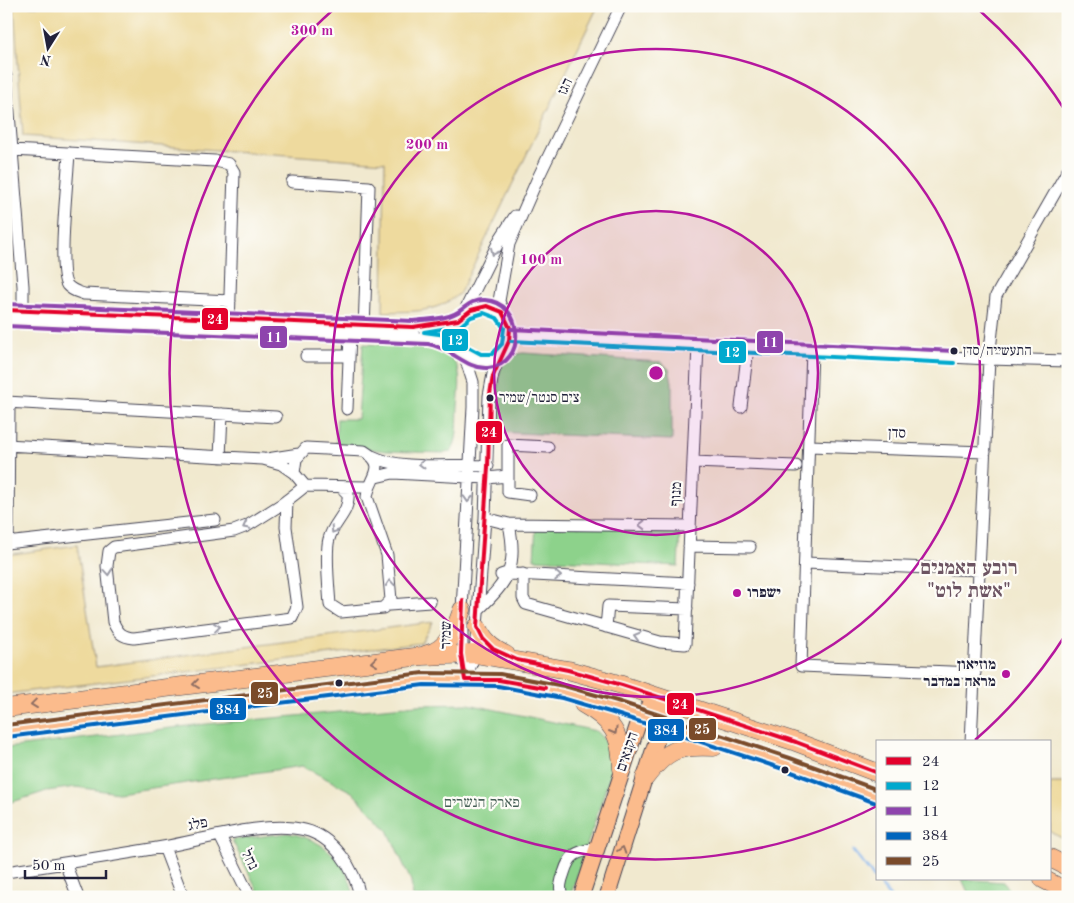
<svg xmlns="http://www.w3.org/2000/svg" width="1074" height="903" font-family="'Old Standard TT','Frank Ruhl Libre',serif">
<rect width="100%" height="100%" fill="#fdfcf7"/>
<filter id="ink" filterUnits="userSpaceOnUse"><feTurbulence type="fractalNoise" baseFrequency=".02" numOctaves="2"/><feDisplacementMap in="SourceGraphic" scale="10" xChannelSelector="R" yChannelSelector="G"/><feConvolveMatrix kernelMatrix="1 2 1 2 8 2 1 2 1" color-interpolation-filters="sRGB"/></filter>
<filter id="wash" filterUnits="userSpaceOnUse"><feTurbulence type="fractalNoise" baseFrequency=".0096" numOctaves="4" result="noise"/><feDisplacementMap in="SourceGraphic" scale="20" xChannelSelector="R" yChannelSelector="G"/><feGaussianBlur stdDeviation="1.12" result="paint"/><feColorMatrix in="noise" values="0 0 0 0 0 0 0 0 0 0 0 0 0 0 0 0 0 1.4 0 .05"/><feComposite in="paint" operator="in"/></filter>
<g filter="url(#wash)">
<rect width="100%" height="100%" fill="#f1e9cf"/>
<!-- green -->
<path fill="#8dd28b" stroke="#587a63" d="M363,344C385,345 444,342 456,364C462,376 459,394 458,406C457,420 459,440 451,452L444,453L385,451L336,444L337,419H358Z
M523,353L661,362L669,369L672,382V440L495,432L500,370C505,357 509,355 523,353Z
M536,524L680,531L678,566L534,559Z
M468,704L596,731L610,746L613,766L570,897H413L411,881L388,830L352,792L302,766L118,793L76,787L47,791L6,804V748L196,725L417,705Z
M288,833C323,839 348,860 354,897H261L232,840Z
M962,879L1004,882L1015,897H970Z"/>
<!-- sand -->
<path fill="#eeda9e" stroke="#887e6c" d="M14,6H598L460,293C435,314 414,311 383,312L385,162L23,136Z
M77,545L96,667L433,622L421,643L6,694V555Z
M1050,783H1068V841L1050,832Z"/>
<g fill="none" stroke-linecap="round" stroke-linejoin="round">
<!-- stream -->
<path stroke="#7baee8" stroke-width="3" d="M853,851L890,897"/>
</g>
</g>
<g filter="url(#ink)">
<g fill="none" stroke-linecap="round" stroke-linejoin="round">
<!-- minor casing -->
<g stroke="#414051" stroke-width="13">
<path id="minor" d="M6,76L23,286V317
M12,150L215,161L229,164L234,172L229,326
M69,153C68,176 57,271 67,285C72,291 78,292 84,294L230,301
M292,182L369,187L364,330
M455 333a28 28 0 1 1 56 0a28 28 0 1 1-56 0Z
M6,310L413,327L458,320
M464,312L500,239L515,216
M504,315L499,301L509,244L537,180L621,6
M6,320L413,337L443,341L459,348
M511,335L989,359L1068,361
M812,350L801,666L975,673
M306,356H349
M6,402L276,417
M741,407L748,347
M347,409L350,334
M6,445L263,459L281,464L294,473
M809,446L985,452
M372,456C404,472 452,463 488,466
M220,457L222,414
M267,459L299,454
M693,462L796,466
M376,477L393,473L487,478L508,476
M342,488L348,494C350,513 333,522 329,539C325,552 329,590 330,605L341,612L383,608L391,600L387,555L367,497C369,478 390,466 364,451L306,448L296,459L294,473L305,486L368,487
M530,495L508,492V445L548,447
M287,500L286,527L297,607L292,618L134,638C122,637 118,633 113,622L107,566L109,551L114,547L234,531L247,526L282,504C290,498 298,492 305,486
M509,524L690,526
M6,543L215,520
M8,543L9,402
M689,546L750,547
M805,563L979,570
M510,572L501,575L515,574L688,583
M523,574V598L526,604L660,642L685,644L698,345
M389,605L430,602
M479,609C509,580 518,567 509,524L485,518
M606,627L608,606L687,609
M462,661V610L473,407V382L464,354
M465,680L475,654L485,518L489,396L493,374L500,356
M971,742L989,359L996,296L1068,170
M220,836L250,897
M164,847L183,897
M65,863L78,897
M6,872C59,864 111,856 163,847C204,840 266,820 305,830C334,837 355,869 360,897
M562,897C559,888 561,881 564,873C570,853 577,852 597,848"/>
</g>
<!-- major casing -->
<g stroke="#414051" stroke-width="17">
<path id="major" d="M581,897L641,715L658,697
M607,897L662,723L658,697"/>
</g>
<!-- highway casing -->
<g stroke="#414051" stroke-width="19">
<path id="highway" d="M477,627C484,641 491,648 506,655
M427,654C448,650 456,628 462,610
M583,704C613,721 621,734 622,769
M6,708L422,656L475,654L568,670L622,685L796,742L878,773
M6,731L424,679L499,680L563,692L615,707L788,764L878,797
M645,778C667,749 679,745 714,747
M1050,858L1068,867
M1043,879L1068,892"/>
</g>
<!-- minor -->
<use href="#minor" stroke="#fff" stroke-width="11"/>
<!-- major -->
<use href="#major" stroke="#fbbb8c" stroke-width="15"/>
<!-- highway -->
<use href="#highway" stroke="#fbbb8c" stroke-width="18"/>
<!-- bus-1 casing -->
<g stroke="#fdfcf7" stroke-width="8">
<path id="bus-1" d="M6,310L413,327L458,320L471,310L487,306L502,312L510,328L509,341L493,376L490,394L488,467L477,627L483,639L493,649L517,660L568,670L622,685L796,742L878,773
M463,601L461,654L465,680H499L545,688"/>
</g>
<!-- bus-2 casing -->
<g stroke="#fdfcf7" stroke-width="8">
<path id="bus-2" d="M484,313L497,318L504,328L502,344L492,354H481L446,335L424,332L460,326L471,317Z
M511,341L954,363"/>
</g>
<!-- bus-3 casing -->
<g stroke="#fdfcf7" stroke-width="8">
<path id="bus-3" d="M6,326L428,344C450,347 467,370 488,368C528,364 524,302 485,300C470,299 465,309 454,314C443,320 425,319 413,321L6,304
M511,329L954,351"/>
</g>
<!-- bus-4 casing -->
<g stroke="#fdfcf7" stroke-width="8">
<path id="bus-4" d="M7,737L424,685L498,686L562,698L613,713L786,770L876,803"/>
</g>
<!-- bus-5 casing -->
<g stroke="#fdfcf7" stroke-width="8">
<path id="bus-5" d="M6,725L423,673L500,674L564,686L617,701L790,758L878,790"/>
</g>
<!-- bus-1 -->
<use href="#bus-1" stroke="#e4002b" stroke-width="4"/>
<!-- bus-2 -->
<use href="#bus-2" stroke="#00a9ce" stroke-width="4"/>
<!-- bus-3 -->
<use href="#bus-3" stroke="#8e44ad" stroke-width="4"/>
<!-- bus-4 -->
<use href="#bus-4" stroke="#0065bd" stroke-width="4"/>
<!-- bus-5 -->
<use href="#bus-5" stroke="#7a4b2a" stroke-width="4"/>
</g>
<!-- one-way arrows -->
<defs><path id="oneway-chevron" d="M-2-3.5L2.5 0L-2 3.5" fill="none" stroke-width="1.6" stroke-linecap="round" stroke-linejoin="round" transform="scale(1.25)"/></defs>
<g stroke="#9c9ca7">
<use href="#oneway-chevron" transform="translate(494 252) rotate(115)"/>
<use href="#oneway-chevron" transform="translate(422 464) rotate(-180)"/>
<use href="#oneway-chevron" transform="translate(468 499) rotate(93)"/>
<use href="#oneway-chevron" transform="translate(642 525) rotate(-180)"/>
<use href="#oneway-chevron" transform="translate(246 526) rotate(153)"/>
<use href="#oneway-chevron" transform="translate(334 530) rotate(123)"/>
<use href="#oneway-chevron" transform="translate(108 572) rotate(85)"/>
<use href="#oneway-chevron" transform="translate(558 576) rotate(3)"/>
<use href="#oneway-chevron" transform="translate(390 583) rotate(-95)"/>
<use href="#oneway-chevron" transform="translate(217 627) rotate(-7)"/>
<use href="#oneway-chevron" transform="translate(637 636) rotate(-164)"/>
</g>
<g stroke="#8e6e64">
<use href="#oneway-chevron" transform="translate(374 662) rotate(173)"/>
<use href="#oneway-chevron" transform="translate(196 684) rotate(173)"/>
<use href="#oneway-chevron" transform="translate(34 704) rotate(173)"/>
<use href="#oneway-chevron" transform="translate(614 731) rotate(60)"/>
<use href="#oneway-chevron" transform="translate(622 850) rotate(-72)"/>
</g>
</g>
<!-- distance rings -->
<circle cx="656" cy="373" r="162" fill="#b5179e" fill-opacity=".12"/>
<g fill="none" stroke="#b5179e" stroke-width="2.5">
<circle cx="656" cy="373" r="162"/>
<circle cx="656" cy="373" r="324"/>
<path d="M1066 634A486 486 0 0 1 975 740M877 806A486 486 0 0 1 334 9M978 9A486 486 0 0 1 1066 112"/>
</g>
<!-- markers -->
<g fill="#22223b" stroke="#fdfcf7" stroke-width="2">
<circle cx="954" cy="351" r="4.5"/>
<circle cx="490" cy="398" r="4.5"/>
<circle cx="339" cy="683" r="4.5"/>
<circle cx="785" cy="770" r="4.5"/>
</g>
<g fill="#b5179e" stroke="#fdfcf7" stroke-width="2">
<circle cx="737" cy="593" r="5"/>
<circle cx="1006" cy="674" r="5"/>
</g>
<g text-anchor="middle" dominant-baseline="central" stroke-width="4.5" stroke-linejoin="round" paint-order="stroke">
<!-- bus labels -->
<g font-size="14" fill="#22223b" stroke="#fdfcf7" text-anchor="start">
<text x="963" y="351">התעשייה/סדן</text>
<text x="499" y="398">צים סנטר/שמיר</text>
</g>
<!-- street labels -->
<g font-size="15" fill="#22223b" stroke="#fdfcf7">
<text transform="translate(566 87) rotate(-64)">הגז</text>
<text transform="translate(897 434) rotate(2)">סדן</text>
<text transform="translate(677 494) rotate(-87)">מנוף</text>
<text transform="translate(447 635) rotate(-89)">שמיר</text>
<text transform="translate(628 752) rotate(-71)">הקנאים</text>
<text transform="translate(198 825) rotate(-12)">פלג</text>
<text transform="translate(249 860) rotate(64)">נחל</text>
</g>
<!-- poi labels -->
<g font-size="15" font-weight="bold" fill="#22223b" stroke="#fdfcf7" text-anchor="start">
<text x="747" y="593">ישפרו</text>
<text x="996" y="665" text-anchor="end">מוזיאון<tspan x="996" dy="17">מראה במדבר</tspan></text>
</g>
<!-- park labels -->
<g font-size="15" fill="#476057" stroke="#fdfcf7">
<text x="482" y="803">פארק הנשרים</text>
</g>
<!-- district labels -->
<g font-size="20" font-weight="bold" fill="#6c5462" stroke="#fdfcf7">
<text x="969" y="569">רובע האמנים<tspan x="969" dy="23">"אשת לוט"</tspan></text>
</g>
</g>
<circle cx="656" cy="373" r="8" fill="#b5179e" stroke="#fdfcf7" stroke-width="2.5"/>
<g font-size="15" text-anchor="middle" font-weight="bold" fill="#b5179e" stroke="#fdfcf7" stroke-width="4.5" stroke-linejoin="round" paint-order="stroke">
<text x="312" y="35">300 m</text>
<text x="427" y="149">200 m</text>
<text x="541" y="264">100 m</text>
</g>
<g stroke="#fdfcf7" stroke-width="2">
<rect x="201" y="307" width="28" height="24" rx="5" fill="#e4002b"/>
<rect x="259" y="325" width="29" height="24" rx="5" fill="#8e44ad"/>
<rect x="441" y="328" width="28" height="24" rx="5" fill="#00a9ce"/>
<rect x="756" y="330" width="28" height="24" rx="5" fill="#8e44ad"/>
<rect x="718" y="340" width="29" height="24" rx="5" fill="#00a9ce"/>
<rect x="475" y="420" width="28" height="24" rx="5" fill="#e4002b"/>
<rect x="250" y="681" width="29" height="24" rx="5" fill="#7a4b2a"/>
<rect x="666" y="692" width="29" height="24" rx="5" fill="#e4002b"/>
<rect x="209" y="697" width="38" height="24" rx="5" fill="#0065bd"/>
<rect x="688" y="717" width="29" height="24" rx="5" fill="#7a4b2a"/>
<rect x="647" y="718" width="38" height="24" rx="5" fill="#0065bd"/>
</g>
<g font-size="14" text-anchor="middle" font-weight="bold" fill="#fff">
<text x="215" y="324">24</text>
<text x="274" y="342">11</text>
<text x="455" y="345">12</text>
<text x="770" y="347">11</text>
<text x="732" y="357">12</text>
<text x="489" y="437">24</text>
<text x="265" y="698">25</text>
<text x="680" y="709">24</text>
<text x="228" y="714">384</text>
<text x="702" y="734">25</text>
<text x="666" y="735">384</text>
</g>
<!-- margin -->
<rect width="1074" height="903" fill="none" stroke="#fdfcf7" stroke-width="25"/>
<!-- legend -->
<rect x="876" y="740" width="175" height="140" fill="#fdfcf7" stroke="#a5a5ac"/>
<rect x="886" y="757" width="25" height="8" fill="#e4002b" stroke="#a5a5ac"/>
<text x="922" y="766" font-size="15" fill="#22223b">24</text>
<rect x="886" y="782" width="25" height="8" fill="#00a9ce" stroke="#a5a5ac"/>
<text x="922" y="790" font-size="15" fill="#22223b">12</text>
<rect x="886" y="807" width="25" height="8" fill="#8e44ad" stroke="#a5a5ac"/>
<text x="922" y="816" font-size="15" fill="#22223b">11</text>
<rect x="886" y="832" width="25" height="8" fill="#0065bd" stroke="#a5a5ac"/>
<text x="922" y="840" font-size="15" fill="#22223b">384</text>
<rect x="886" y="857" width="25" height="8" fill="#7a4b2a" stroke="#a5a5ac"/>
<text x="922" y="866" font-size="15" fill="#22223b">25</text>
<!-- north arrow -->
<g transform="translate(48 48) rotate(191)" stroke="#fdfcf7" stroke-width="4" paint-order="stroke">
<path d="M0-4L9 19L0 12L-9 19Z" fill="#22223b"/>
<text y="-8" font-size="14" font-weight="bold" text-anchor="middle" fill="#22223b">N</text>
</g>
<!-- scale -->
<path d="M25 870v8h81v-8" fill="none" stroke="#22223b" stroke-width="2.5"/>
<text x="32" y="870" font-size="15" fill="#22223b" stroke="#fdfcf7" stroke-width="4" paint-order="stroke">50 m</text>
</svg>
